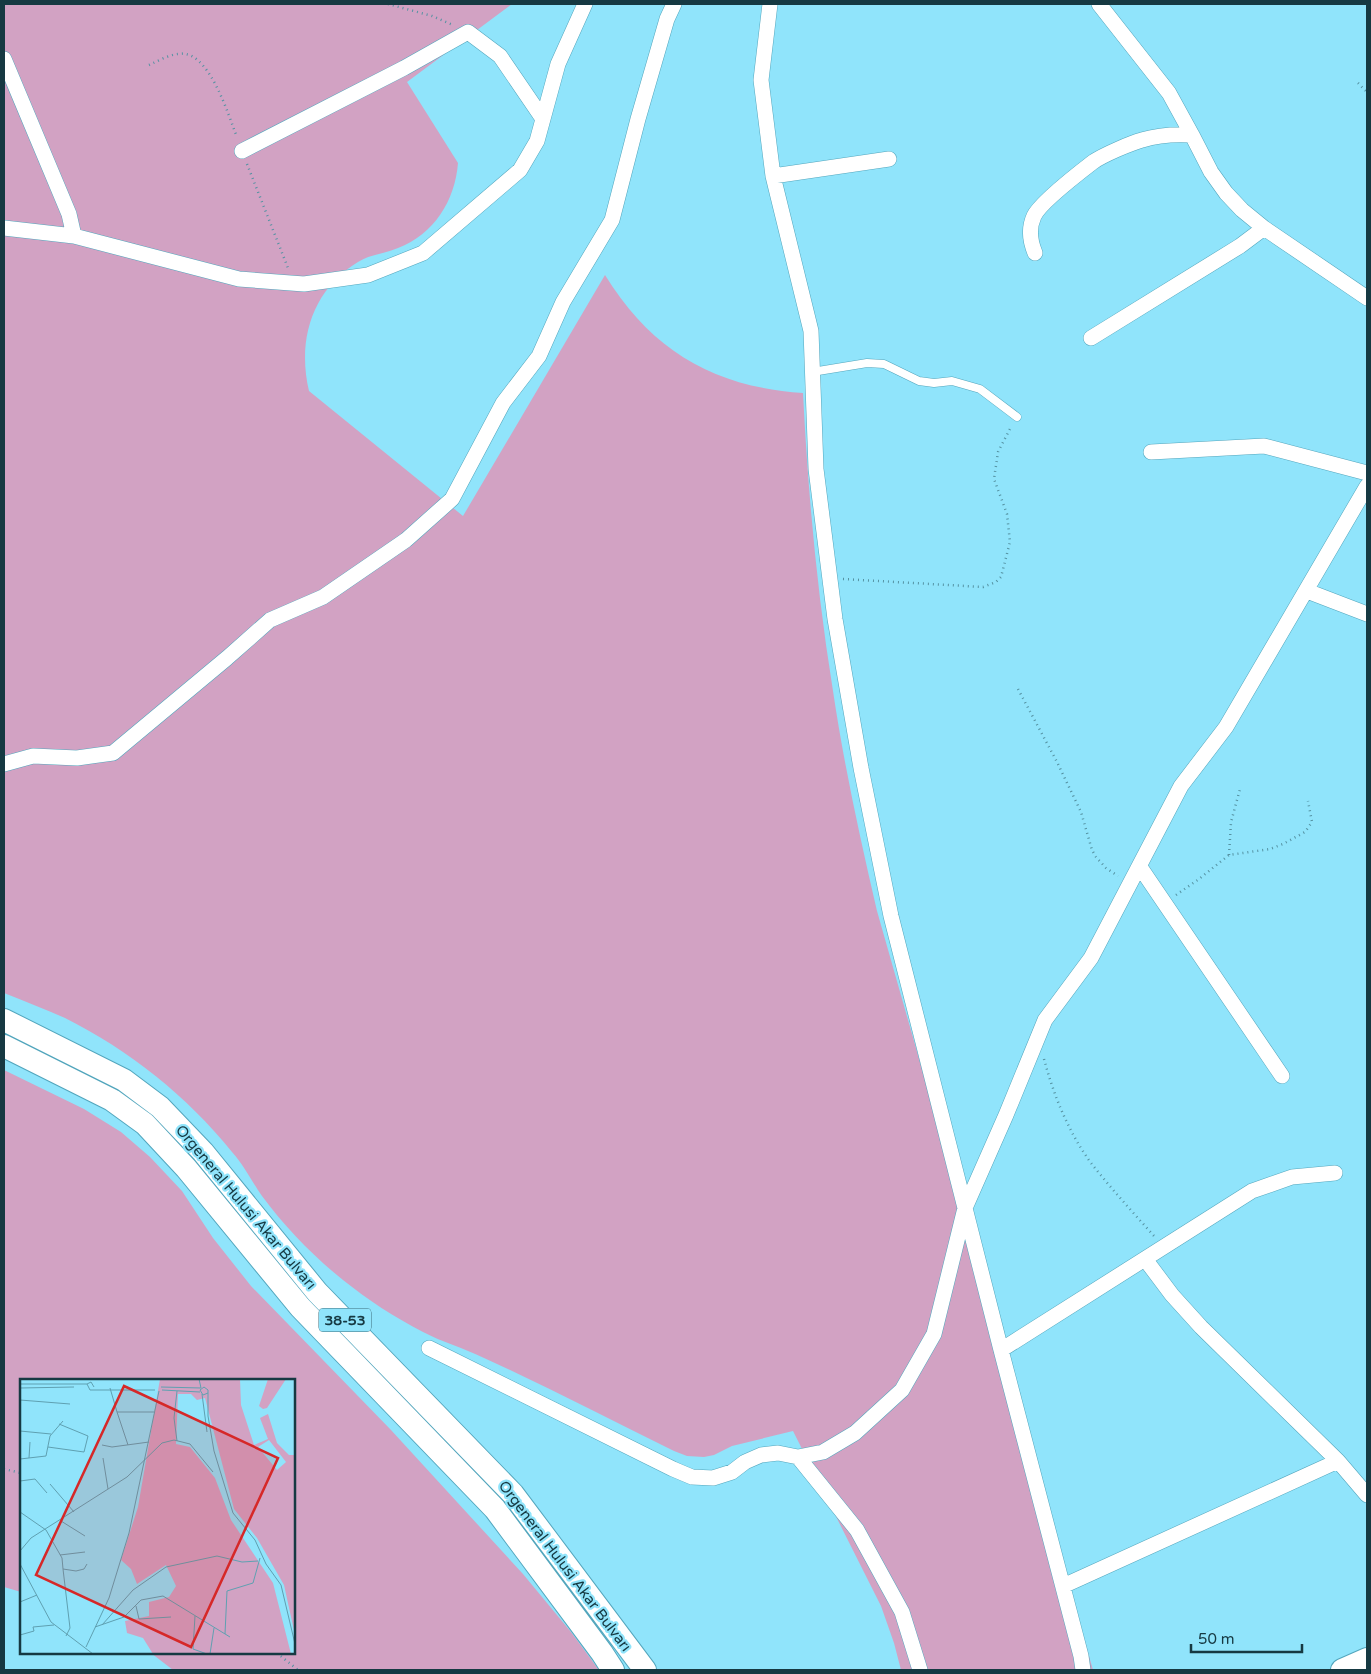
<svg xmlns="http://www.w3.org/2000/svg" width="1371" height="1674" font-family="'Varela Round',sans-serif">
<rect width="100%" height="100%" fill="#90e4fb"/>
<!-- green -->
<path fill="#d2a2c3" d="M4,4H512L407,82L458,163C455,201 434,234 398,248C384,254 371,254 358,262C312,290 297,340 309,391L463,516L605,275C652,351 714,387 803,393C808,493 817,592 833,691C844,765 860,838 877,911L1093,1670H901L894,1643L881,1606L793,1431L732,1446L714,1455L704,1457L687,1456L674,1451C610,1420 548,1387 484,1358C464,1348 442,1342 423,1332C394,1317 368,1300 343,1280C313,1256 285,1227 262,1196C252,1182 244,1165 232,1152C187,1096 129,1050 65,1018C45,1009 24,1001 4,993Z
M4,1070L84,1109L121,1132L150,1157L182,1191L213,1238L251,1286L391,1430L523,1574L571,1632L599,1670H173L151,1653H294V1380H21V1592L4,1587Z"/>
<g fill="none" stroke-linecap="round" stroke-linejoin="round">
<!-- service casing -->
<g stroke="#53a6bd" stroke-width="9">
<path id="service" d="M812,372L867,363L884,364L919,381L934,383L952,381L980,389L1017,417"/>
</g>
<!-- minor casing -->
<g stroke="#53a6bd" stroke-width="16">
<path id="minor" d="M770,4L761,80L773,176L811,331L816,469L835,619L861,768L891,916L1001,1350L1081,1656L1083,1670
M1099,4L1169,93L1192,135
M4,59L69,214L74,236
M242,151L404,68L468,32L500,56L543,119
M773,176L889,159
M4,228L74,236L239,279L304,284L368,275L423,253L520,170L537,141L558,64L585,4
M1035,253C1030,241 1028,229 1034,216C1040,203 1080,172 1093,162C1103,155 1131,143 1142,140C1158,135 1175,134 1192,135L1211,172L1226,193L1242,210L1264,228L1367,298
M1091,338L1240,246L1264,228
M1151,452L1264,446L1367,473
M1307,591L1367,614
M4,764L33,756L77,758L113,753L227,658L270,620L323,597L406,540L452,499L503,403L539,356L563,302L612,220L638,119L667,19L674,4
M1140,867L1282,1076
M1145,1259L1172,1295L1201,1327L1338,1461
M429,1348L673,1469L692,1477L713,1478L732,1472L745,1462L761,1455L778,1453L798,1457L823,1452L855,1433L902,1390L934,1334L965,1208L1006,1115L1045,1020L1091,958L1181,786L1226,727L1367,486
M1001,1350L1252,1191L1292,1177L1335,1173
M798,1457L857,1530L902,1612L920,1670
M1063,1586L1338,1461L1367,1495"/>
</g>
<!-- primary casing -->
<g stroke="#53a6bd" stroke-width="24">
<path id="primary" d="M4,1020L124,1080L160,1107L203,1152L317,1292L513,1494L645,1670
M4,1046L112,1100L145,1124L186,1168L300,1307L495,1509L602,1653L613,1670
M1342,1670L1367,1659"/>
</g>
<!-- path -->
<path stroke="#5592a2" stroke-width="2.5" stroke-dasharray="1 4" stroke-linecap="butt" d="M388,4L432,16L453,25
M149,65C158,61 168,55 178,54C209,48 228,115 237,137
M1358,83L1367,92
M247,164L288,268
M843,579L983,587L996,582L1001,577L1010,542L1007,514L994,479L998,452L1011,427
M1018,689L1057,762L1081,812L1092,850L1096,857L1106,868L1118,876
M1229,855L1231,822L1240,789
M1176,895L1199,879L1229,855L1270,849L1283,844L1305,832L1312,822L1308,801
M1044,1059C1055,1100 1072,1141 1099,1173C1117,1195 1136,1216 1155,1237
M4,1469L21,1473
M277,1653L298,1670"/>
<!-- service -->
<use href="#service" stroke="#fff" stroke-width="8"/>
<!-- minor -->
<use href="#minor" stroke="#fff" stroke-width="15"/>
<!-- primary -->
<use href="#primary" stroke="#fff" stroke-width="22"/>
</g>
<g text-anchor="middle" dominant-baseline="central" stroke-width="4.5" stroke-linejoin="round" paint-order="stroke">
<!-- shield labels -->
<rect fill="#90e4fb" stroke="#3b6c7a" stroke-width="1" x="319" y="1308.5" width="52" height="23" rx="4"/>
<g font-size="14" font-weight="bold" fill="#163942">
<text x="345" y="1320">38-53</text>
</g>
<!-- street labels -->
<g font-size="15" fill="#163942" stroke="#90e4fb">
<text transform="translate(246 1207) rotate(50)">Orgeneral Hulusi Akar Bulvarı</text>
<text transform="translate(565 1566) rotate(53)">Orgeneral Hulusi Akar Bulvarı</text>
</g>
</g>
<!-- overview -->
<g transform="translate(20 1379)">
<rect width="275" height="275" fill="#90e4fb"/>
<path d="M140,0H220L221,26L234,66L248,60L240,39L248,35L257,64L269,76H275V256L264,206L237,159L214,130L185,19L177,21L171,15H158L156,65L170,68L195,99L211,141L253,204L271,275H133L123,259L107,254L105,242L129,237V223L149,218L156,207L146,186L117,205L111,190L101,181L118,128ZM249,61L266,83L257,91L238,68ZM248,0H266L247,29L243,30L239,27Z" fill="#d2a2c3" fill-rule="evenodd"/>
<path fill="none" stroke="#5fa0b1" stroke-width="1" d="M0,5H67M74,8L71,3L67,5L70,11H135M141,8L181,9L179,0M0,9L54,8M90,9L97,33H134M142,11L180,13M157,12L154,39L157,62M188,14L183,16L180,11L184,8L188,11V37L194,72L213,134L235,161L246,185L261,206L275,265M182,15L187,53M0,21L50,25M97,33L108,66M0,52L31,55M82,66L92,68L129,63M28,68L64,73L68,57L39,45M9,79L10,63M83,79L88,110M0,80L26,77L30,57L43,42M0,102L15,100L27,114M30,105L54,133M0,133L26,151L42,179L43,190L56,192L64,190L67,185M41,142L65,157M0,172L11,159L107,98L142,64L154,61L170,65L193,93M40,176L65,173M0,185L31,243L73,275M43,190L50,249L46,257M0,223L17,216M116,227L119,240L151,238M175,237L173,270L187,275M82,246L113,211L146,188L197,177L222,183L238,182M75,248L104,238L121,221L143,217L210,258M205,255L207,212L233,204L240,179M0,256L14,252L13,248L34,246M66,268L89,219L109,154L139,12M190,275L194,249"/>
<path fill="#d62828" fill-opacity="0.15" stroke="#d62828" stroke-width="2.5" d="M104,7L258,79L171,268L16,196Z"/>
<rect width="275" height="275" fill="none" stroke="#163942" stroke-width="2.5"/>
</g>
<!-- border -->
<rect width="1371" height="1674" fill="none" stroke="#163942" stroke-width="10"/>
<!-- scale -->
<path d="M1191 1644v8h111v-8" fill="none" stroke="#163942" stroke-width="2.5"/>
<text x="1198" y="1644" font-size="15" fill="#163942" stroke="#90e4fb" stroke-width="4" paint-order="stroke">50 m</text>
</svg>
